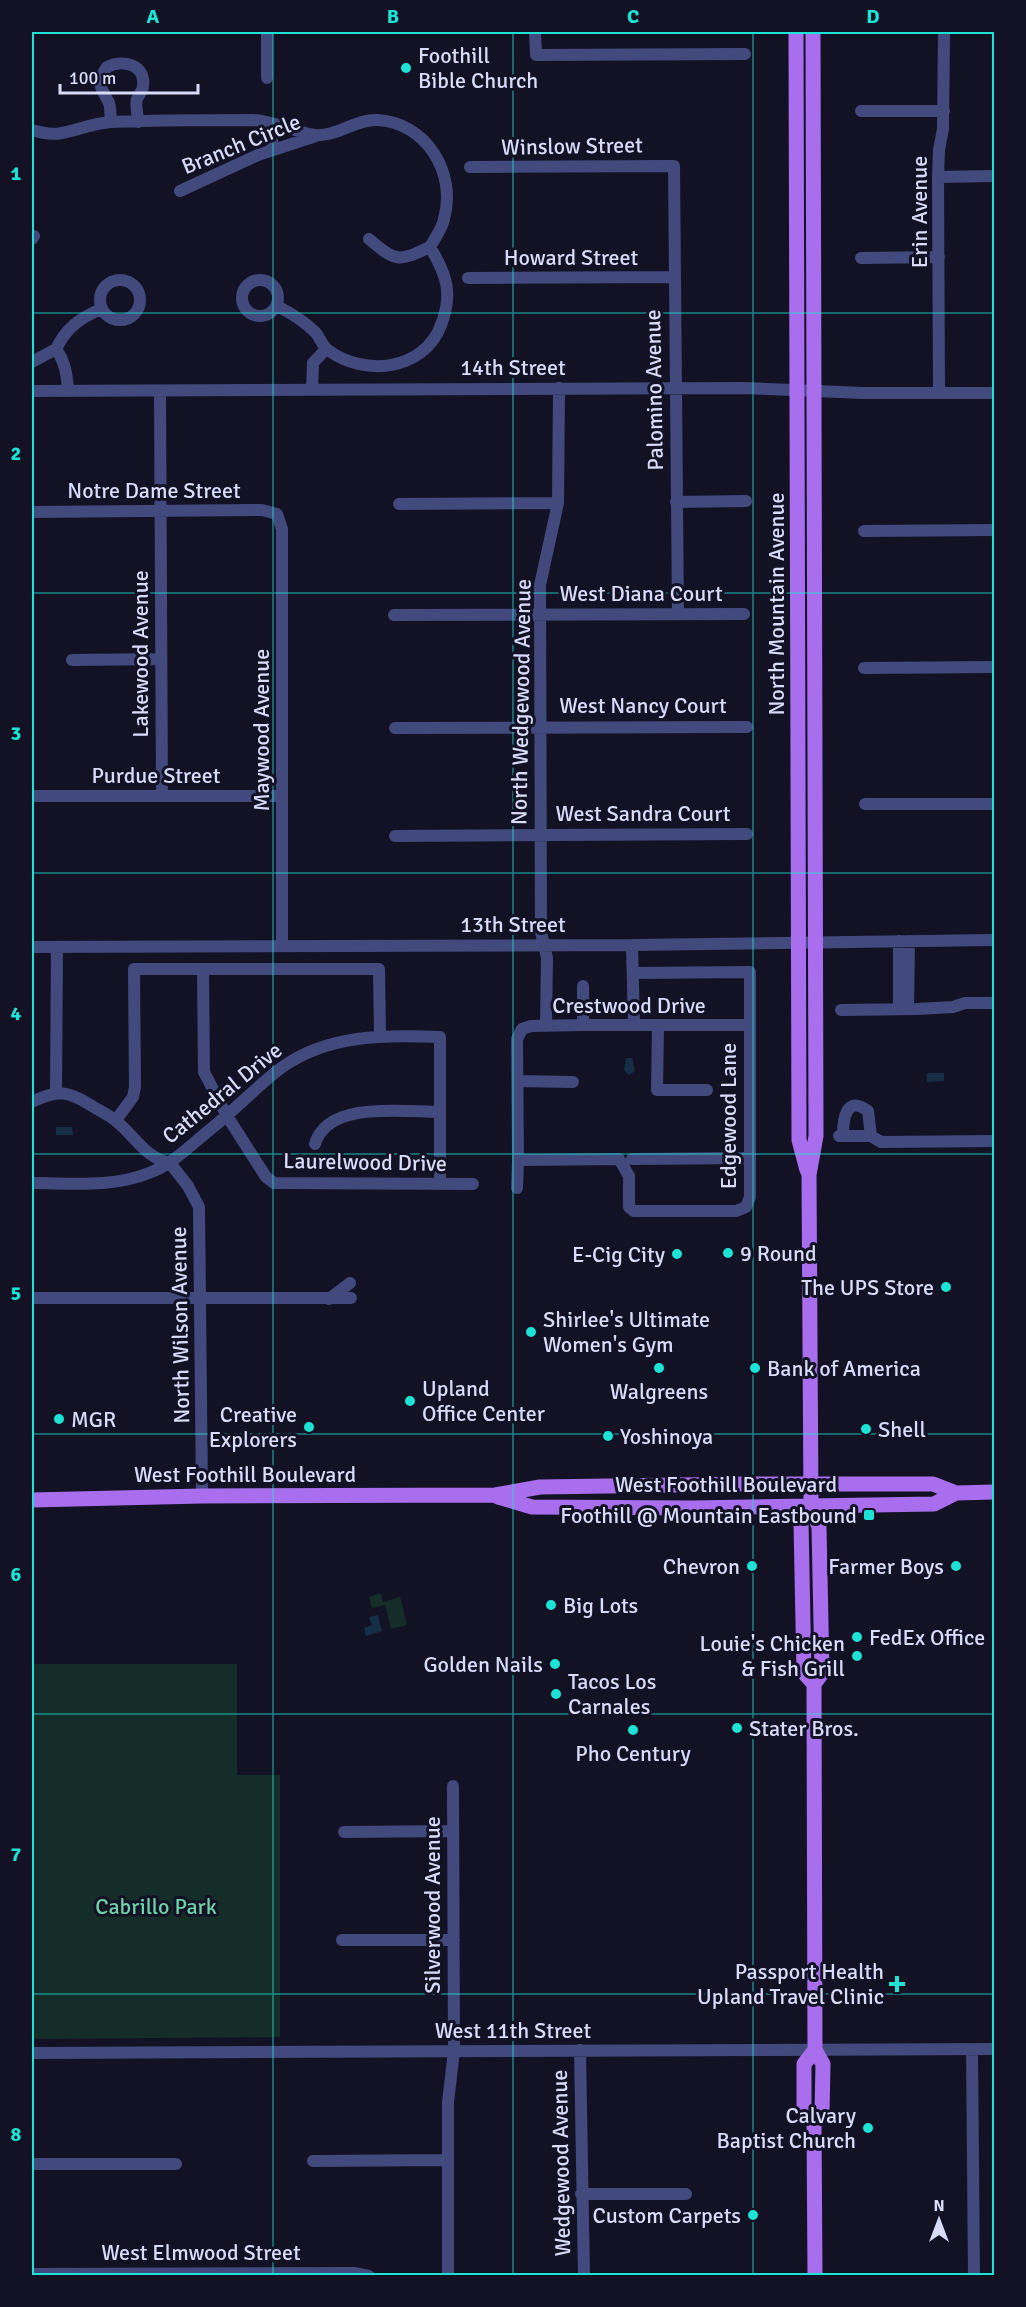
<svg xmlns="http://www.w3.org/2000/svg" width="1026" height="2307" font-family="Signika,sans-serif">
<rect width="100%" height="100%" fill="#121224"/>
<!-- green -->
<path fill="#152d28" d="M381,1593L383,1602L400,1597L407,1625L391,1629L385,1605L372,1608L369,1597Z
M32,1664H237V1775H280V2037L32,2039Z"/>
<!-- water -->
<path fill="#142f45" d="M626,1058H632L635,1071L629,1075L624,1070Z
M927,1073H944V1081L927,1082Z
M56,1127H72L73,1135H56Z
M378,1615L382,1631L366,1636L364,1628L372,1625L369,1617Z"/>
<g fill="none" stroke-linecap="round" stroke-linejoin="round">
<!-- minor -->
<path stroke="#424a7d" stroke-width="12" d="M535,32L536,55L745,54
M267,78V32
M861,111H944
M111,122C110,116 111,108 109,103C101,87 95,84 107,67C122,59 146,64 143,86C143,91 139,94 137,99C135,105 138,115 138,122
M270,123L273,150
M32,130C66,141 79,124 111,122C158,120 206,120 253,120C275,121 294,132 315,135C336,137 356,119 377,120C426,122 457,173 444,219C442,229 435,238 430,247C447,275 453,294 441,325C424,371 364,377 328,350C322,346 320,337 315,332C304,321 291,313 277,306
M470,167L674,166L678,614
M938,177L994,176
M180,191L258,155L316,136
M32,239L34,236
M369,239C396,262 398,262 430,247
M861,258L939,257
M468,278L674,277
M100 300a20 20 0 1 1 40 0a20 20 0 1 1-40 0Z
M242 298a18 18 0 1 1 36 0a18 18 0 1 1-36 0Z
M56,349C66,328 80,318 101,309
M56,349C65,362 67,374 68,391
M32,362L56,349
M312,390L313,363L326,349
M32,391L744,388L863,393H994
M160,391L162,796
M939,392L938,177L939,150L943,129L944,32
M676,502L746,501
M399,504L558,503
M32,512L262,510L277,514L282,529V946
M864,531L994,530
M394,615L744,614
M72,660L161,659
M864,668L994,667
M395,728L747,727
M32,796H281
M865,804H994
M395,836L747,834
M632,945L634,1025
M32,947L632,945L994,940
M203,969L204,1072L227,1116L266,1177L274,1183L473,1184
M633,973L750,972V1197L746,1207L736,1211H634L629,1207V1176L619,1159L518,1160L517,1039L522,1029L531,1026L583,1025H749
M583,986V1025
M899,1009V941
M908,1009L909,941
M841,1010L917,1009L953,1007L965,1003H994
M658,1025L657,1090H707
M546,1026L547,958L541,932L540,585L558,503L559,388
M518,1081L573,1082
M56,1093L57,947
M32,1102C57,1089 69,1091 92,1106C100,1111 109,1115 116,1121C134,1135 145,1158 170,1163L188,1186L199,1207L202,1496
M116,1120L133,1097L135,1087L134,969H379L380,1036
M843,1135C843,1120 846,1094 868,1111L871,1136
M839,1136H871L881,1142L994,1141
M315,1144C328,1100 404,1112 440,1112
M632,1159L749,1158
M32,1183C71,1183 112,1188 149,1173C173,1164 192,1144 212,1128C236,1109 257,1086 281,1068C328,1034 384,1035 440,1037V1183
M517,1188L518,1160
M32,1298H351
M329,1299L350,1283
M344,1832L453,1831
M342,1940H454
M580,2050L584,2276
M972,2050L974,2276
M32,2053L994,2049
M313,2161L448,2160
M32,2164H176
M581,2194H686
M32,2274L354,2273L369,2276
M448,2276V2102L454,2051L453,1786"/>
<!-- major -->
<path stroke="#a86eed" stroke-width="15" d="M796,32L799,1140L807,1170
M813,32L816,1136L809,1175L811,1506L819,1527L822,1673L814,1684L815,2050L823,2064L822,2112L814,2122L815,2276
M498,1497L532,1507L692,1508L934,1504L956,1493
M32,1500L202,1496L495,1495L540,1487L745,1484H933L956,1493L994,1492
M811,1506L801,1522L804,1673L814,1684
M814,2122L804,2111V2064L815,2050"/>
</g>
<!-- grid -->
<path fill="none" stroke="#1de3d6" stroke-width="1.5" stroke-opacity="0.55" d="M273,32V2276M513,32V2276M753,32V2276M32,313H994M32,593H994M32,873H994M32,1154H994M32,1434H994M32,1714H994M32,1994H994"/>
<!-- markers -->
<g fill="#1de3d6" stroke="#121224" stroke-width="2">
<circle cx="406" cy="68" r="6"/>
<circle cx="728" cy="1253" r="6"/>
<circle cx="677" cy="1254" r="6"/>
<circle cx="946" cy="1287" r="6"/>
<circle cx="531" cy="1332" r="6"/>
<circle cx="659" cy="1368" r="6"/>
<circle cx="755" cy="1368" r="6"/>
<circle cx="410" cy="1401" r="6"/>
<circle cx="59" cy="1419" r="6"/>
<circle cx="309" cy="1427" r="6"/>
<circle cx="866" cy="1429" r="6"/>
<circle cx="608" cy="1436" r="6"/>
<rect x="863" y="1509" width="12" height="12" rx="3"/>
<circle cx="752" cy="1566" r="6"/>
<circle cx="956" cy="1566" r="6"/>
<circle cx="551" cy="1605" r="6"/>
<circle cx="857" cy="1637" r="6"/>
<circle cx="857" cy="1656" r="6"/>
<circle cx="555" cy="1664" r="6"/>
<circle cx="556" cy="1694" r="6"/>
<circle cx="737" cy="1728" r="6"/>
<circle cx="633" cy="1730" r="6"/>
<path d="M894 1975h6v6h6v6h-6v6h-6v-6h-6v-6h6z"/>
<circle cx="868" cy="2128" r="6"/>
<circle cx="753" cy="2215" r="6"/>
</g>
<g text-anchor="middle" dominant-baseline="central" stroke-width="6" stroke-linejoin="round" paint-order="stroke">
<!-- poi labels -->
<g font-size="22" fill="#d9dbfa" stroke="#121224" text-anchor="start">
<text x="418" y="55">Foothill<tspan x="418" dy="25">Bible Church</tspan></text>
<text x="740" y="1253">9 Round</text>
<text x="665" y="1254" text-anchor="end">E-Cig City</text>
<text x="934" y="1287" text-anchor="end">The UPS Store</text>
<text x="543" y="1319">Shirlee's Ultimate<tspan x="543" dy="25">Women's Gym</tspan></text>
<text x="767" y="1368">Bank of America</text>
<text x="422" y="1388">Upland<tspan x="422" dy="25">Office Center</tspan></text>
<text x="659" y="1391" text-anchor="middle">Walgreens</text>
<text x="297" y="1414" text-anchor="end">Creative<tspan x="297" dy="25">Explorers</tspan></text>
<text x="71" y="1419">MGR</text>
<text x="878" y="1429">Shell</text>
<text x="620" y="1436">Yoshinoya</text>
<text x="857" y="1515" text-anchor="end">Foothill @ Mountain Eastbound</text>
<text x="740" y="1566" text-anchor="end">Chevron</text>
<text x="944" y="1566" text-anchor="end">Farmer Boys</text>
<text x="563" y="1605">Big Lots</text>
<text x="869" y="1637">FedEx Office</text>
<text x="845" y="1643" text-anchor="end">Louie's Chicken<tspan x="845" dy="25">&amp; Fish Grill</tspan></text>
<text x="543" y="1664" text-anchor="end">Golden Nails</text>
<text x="568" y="1681">Tacos Los<tspan x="568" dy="25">Carnales</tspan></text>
<text x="749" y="1728">Stater Bros.</text>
<text x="633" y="1753" text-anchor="middle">Pho Century</text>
<text x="884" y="1971" text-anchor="end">Passport Health<tspan x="884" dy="25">Upland Travel Clinic</tspan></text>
<text x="856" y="2115" text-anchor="end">Calvary<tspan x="856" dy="25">Baptist Church</tspan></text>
<text x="741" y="2215" text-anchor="end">Custom Carpets</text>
</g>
<!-- street labels -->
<g font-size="22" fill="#d9dbfa" stroke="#121224">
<text transform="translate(241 144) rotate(-22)">Branch Circle</text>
<text transform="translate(572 146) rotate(-1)">Winslow Street</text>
<text transform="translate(919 212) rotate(-90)">Erin Avenue</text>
<text x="571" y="257">Howard Street</text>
<text x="513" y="367">14th Street</text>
<text transform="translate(654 390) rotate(-91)">Palomino Avenue</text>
<text x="154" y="490">Notre Dame Street</text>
<text x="641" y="593">West Diana Court</text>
<text transform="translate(776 604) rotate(-90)">North Mountain Avenue</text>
<text transform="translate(140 654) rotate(-90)">Lakewood Avenue</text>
<text transform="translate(521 702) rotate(-89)">North Wedgewood Avenue</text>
<text x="643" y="705">West Nancy Court</text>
<text transform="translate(261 730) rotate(-90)">Maywood Avenue</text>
<text x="156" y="775">Purdue Street</text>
<text x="643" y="813">West Sandra Court</text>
<text x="513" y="924">13th Street</text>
<text x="629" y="1005">Crestwood Drive</text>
<text transform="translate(222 1093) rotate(-39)">Cathedral Drive</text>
<text transform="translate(728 1116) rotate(-90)">Edgewood Lane</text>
<text transform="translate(365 1162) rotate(1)">Laurelwood Drive</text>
<text transform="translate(180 1325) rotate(-91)">North Wilson Avenue</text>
<text x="245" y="1474">West Foothill Boulevard</text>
<text x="726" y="1484">West Foothill Boulevard</text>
<text transform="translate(432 1905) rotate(-90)">Silverwood Avenue</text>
<text x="513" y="2030">West 11th Street</text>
<text transform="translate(561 2163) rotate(-91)">Wedgewood Avenue</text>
<text x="201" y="2252">West Elmwood Street</text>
</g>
<!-- park labels -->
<g font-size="22" fill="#6ed2a8" stroke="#121224">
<text x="156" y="1906">Cabrillo Park</text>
</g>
</g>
<!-- border -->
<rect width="1026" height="2307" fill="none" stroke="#121224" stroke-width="66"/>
<!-- north arrow -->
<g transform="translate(939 2220)" stroke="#121224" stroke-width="4.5" paint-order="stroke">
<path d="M0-4.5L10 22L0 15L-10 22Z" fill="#d9dbfa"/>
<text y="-9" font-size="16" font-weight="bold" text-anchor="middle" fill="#d9dbfa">N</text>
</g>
<!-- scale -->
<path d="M60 84v9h138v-9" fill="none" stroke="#d9dbfa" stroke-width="3"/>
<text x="69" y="84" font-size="18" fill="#d9dbfa" stroke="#121224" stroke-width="4.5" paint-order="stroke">100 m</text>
<rect x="33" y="33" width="960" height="2241" fill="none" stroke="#1de3d6" stroke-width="2"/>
<g font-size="20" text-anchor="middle" font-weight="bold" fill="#1de3d6">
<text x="153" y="23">A</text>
<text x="393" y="23">B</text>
<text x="633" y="23">C</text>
<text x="873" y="23">D</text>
<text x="16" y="180">1</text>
<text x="16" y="460">2</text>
<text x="16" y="740">3</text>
<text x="16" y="1020">4</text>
<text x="16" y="1300">5</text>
<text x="16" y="1581">6</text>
<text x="16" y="1861">7</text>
<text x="16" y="2141">8</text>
</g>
</svg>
